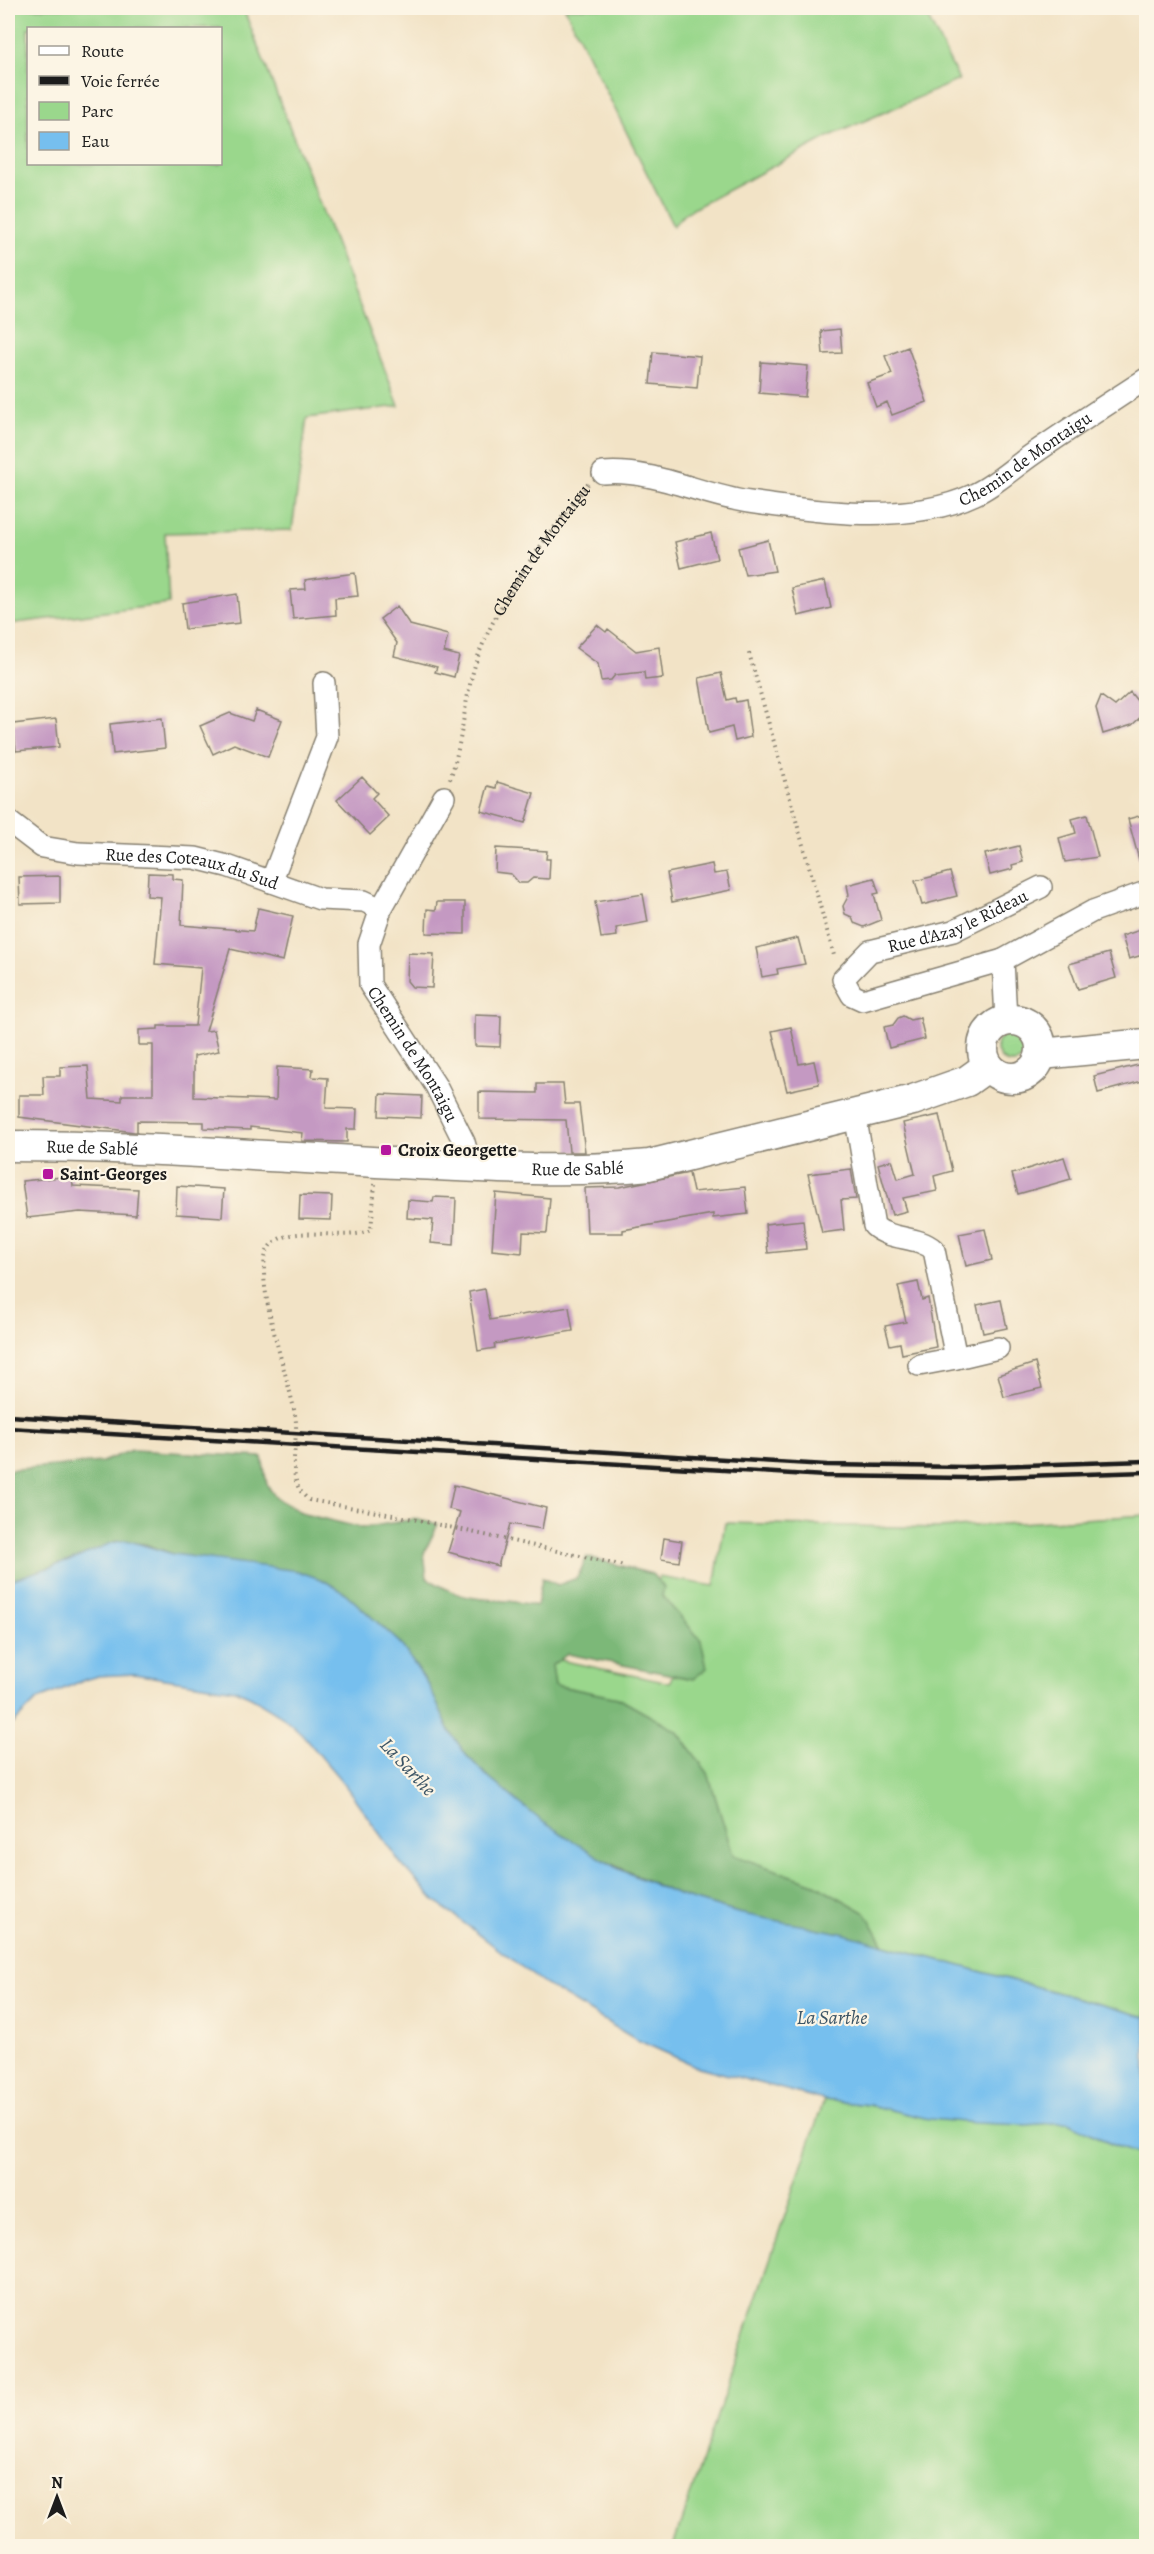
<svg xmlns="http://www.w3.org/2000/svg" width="1154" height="2554" font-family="Alegreya,serif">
<rect width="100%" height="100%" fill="#fcf5e5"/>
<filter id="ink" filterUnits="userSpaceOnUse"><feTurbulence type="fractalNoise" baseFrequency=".0167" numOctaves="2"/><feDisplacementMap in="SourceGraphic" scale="12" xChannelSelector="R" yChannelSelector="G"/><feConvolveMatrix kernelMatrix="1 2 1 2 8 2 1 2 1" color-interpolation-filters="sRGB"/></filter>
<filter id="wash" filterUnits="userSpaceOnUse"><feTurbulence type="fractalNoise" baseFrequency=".008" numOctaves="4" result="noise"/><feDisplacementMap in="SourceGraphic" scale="24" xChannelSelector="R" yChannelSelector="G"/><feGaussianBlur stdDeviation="1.35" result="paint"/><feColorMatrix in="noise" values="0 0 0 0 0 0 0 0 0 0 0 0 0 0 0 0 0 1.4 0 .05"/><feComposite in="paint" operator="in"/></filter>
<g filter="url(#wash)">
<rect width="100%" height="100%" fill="#f2e3c6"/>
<!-- green -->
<path fill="#9ad78c" stroke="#5b7a54" stroke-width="1.5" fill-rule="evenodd" d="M8,8H243L399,406L307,418L292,530L165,533L169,604L8,624ZM28,28H220V164H28Z
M565,8H923L959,80L832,135L685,213L673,226Z
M997 1048a15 15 0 1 1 30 0a15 15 0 1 1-30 0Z
M1146,1515V2017L841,1933L738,1913L502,1648L669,1683L685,1649L655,1633L659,1577L714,1586L725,1523L939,1528Z
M824,2100L869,2105L929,2118L1069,2122L1113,2145L1146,2157V2546H673Z"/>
<!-- forest -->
<path fill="#7bb878" stroke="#4c6a4a" stroke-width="1.5" d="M132,1450L262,1457L267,1485L277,1499L304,1514L362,1528L415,1519L438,1524L424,1553L427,1578C442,1587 457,1596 475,1598C497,1601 516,1600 537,1606L542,1578L558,1585L577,1578L587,1557L652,1574L664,1587L662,1596L701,1640L707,1668L693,1679L568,1654L552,1665L555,1685L618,1698L677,1731L708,1773L733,1855L815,1884L866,1913L884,1945L738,1913L678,1895L593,1855L542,1822L491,1780L466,1755L449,1730L429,1686L400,1643L345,1593L323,1580L173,1554L145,1544L117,1541L72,1560L8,1581V1470L102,1462Z"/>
<!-- water -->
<path fill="#76bfee" stroke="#496e85" stroke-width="1.5" d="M126,1540L173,1554L298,1571L323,1580L345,1593L400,1643L429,1686L449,1730L466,1755L491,1780L543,1822L615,1867L678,1895L738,1913L841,1933L1146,2017V2157L1113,2145L1069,2122L1026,2125L976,2123L929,2119L869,2105L824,2100L695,2066L635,2039L544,1984L435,1901L401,1864L345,1785L302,1734L282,1716L251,1697L235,1690L134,1674L98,1676L84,1680L37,1700L8,1729V1581L72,1560L111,1543Z"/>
<g id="blocks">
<!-- building -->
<path fill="#c499c2" d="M840,329L842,353L823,354L821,331Z
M908,347L927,402L892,415L887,402L876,407L867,383L892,374L885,356Z
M653,352L700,356L697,388L650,384Z
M761,362L808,366L805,397L759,393Z
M711,533L717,559L681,568L675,542Z
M768,540L775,571L745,575L738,548Z
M355,573L358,596L335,598L336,615L293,619L290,590L306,589L305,580Z
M825,581L831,608L798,616L792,588Z
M237,594L240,623L185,629L182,603Z
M397,606L410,625L448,635L444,652L459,656L454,677L435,672L437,667L394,656L397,643L380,619Z
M597,625L606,632L608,629L636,651L659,647L663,678L645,680L644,672L615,675L611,680L601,681L598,664L576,648Z
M721,673L727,700L735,698L736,702L746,700L751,737L735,741L732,727L709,733L699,678Z
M1130,692L1146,712L1132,725L1103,734L1096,708L1101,696L1115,706Z
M256,710L282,720L268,757L234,744L213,754L200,726L230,713L252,721Z
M162,718L165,748L113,754L110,724Z
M56,719L59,747L16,751L13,724Z
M362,777L377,793L372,798L389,817L370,835L337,800Z
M497,782L534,793L525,823L481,811L488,786L496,788Z
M1146,814V867H1141L1128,819Z
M1087,815L1098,857L1065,862L1059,838L1076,833L1072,819Z
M1019,846L1023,862L1012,865L1013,869L990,875L985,854Z
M496,848L547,851L546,859H550L549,879L533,878L527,883H519L511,874L495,872Z
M712,864L714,874L727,872L731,890L672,902L667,873Z
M950,872L957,896L922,905L915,881Z
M148,873L173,874V879L183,880L181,925L253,931L258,908L293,916L283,961L230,949L206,1031L214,1030L219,1051L194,1056V1097L276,1100L277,1067L313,1069L312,1077L328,1078L326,1108L357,1109L356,1129H347V1142L302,1141L303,1133L250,1127V1130L204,1128V1122L137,1121V1132H134L19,1117V1095H44L43,1076H60V1067L88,1066L91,1099L122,1101V1095H153V1045H139V1030L158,1029V1026H195L201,968L155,964L161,897L147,896Z
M60,876V903L20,904L19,877Z
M874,878L879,893L874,894L881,920L864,927L854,923L852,917L845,914L843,906L849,895L847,885Z
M643,894L648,922L616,928L617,936L601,938L595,902Z
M437,902H465V934L426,933L427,909L436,910Z
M1146,928V954L1129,959L1122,936Z
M798,938L805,964L777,969L778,974L762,977L756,948Z
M408,953L434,954L432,988L412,987L407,981Z
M1109,953L1116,978L1078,989L1069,964Z
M475,1015L501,1016L500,1047L475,1046Z
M903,1016L910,1020L920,1018L925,1039L889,1048L884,1027L893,1025L898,1018Z
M791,1027L799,1064L814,1061L819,1084L787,1091L772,1031Z
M1146,1063V1080L1098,1093L1094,1076Z
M537,1084H563L565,1104H579L585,1152H569L566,1120L479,1119V1092L537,1093Z
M380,1094L422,1096L421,1118L379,1116Z
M939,1115L952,1171L934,1176L937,1191L903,1198L907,1211L892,1215L878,1164L892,1160L898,1179L915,1174L903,1123Z
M1064,1157L1071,1179L1018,1194L1012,1174Z
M851,1169L856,1199L841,1200L844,1230L822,1233L808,1174Z
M689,1173L693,1192L745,1187L748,1214L713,1218V1214L623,1230V1233H587L585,1188L619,1187Z
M72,1176L73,1186L138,1189L136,1215L80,1212L27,1218L22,1181Z
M177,1186L224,1189L222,1217L176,1214Z
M496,1193L550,1198L547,1233L523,1232L522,1253L492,1250Z
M300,1195L332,1196L331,1220L299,1219Z
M434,1197L456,1198L454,1245L431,1243L433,1220L407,1218L408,1200L433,1202Z
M803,1220L806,1249L768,1253L765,1224Z
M985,1229L992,1260L966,1266L959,1234Z
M918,1282L922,1300L928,1298L936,1347L902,1354L900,1343L890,1345L885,1326L906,1322L898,1286Z
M485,1289L490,1320L569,1307L573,1331L494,1344L495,1348L478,1351L469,1292Z
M1001,1300L1007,1328L983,1333L977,1305Z
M1035,1363L1042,1388L1004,1397L998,1375Z
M454,1485L546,1508L542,1529L510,1524L498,1566L448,1552L460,1512L449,1509Z
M664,1538L682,1541L679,1562L661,1559Z"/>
</g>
</g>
<g filter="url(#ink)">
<use href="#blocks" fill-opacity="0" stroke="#878071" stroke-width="1.5"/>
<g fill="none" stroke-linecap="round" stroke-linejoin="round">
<!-- street casing -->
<g stroke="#878071" stroke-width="24">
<g id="street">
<path id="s2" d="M603,473C654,469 700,495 749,502C816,512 910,525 973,495C994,486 1014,467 1033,454C1070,428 1108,404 1146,379"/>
<path id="s3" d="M444,797L381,909L369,944L370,985L436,1086L464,1142L471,1167"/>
<path id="s4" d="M8,821L42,847L78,853L195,858L227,866L320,899L364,901L381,909"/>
<path d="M271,882L327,737L324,683"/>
<path id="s5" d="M1003,960L863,1000L852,995L843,979L870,951L953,931L1041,887"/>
<path d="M1006,1020L1003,960L1093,911L1146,892"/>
<path d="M855,1114L874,1226C891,1241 917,1235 934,1250L956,1358L998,1348"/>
<path d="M919,1365L956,1358"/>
</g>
</g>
<!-- secondary casing -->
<g stroke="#878071" stroke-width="33">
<g id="secondary">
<circle cx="1012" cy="1049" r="29"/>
<path d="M1041,1054L1146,1044"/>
<path id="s6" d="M8,1146C144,1146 280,1158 417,1164C494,1168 572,1173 649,1165L913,1100L967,1081L988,1066"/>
</g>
</g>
<!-- path -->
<g stroke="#878071" stroke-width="4" stroke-dasharray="1.5 4.5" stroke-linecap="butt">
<path d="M749,653L835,959"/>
<path id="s1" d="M450,779C463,741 464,699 476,662C499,596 546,538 588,484"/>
<path d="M375,1184L371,1230C342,1243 298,1223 273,1243C244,1265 294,1387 296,1423C297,1451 285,1481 309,1500L399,1516L625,1566"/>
</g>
<!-- street -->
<use href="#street" stroke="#fff" stroke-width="21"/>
<!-- secondary -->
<use href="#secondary" stroke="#fff" stroke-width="30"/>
<!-- rail -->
<path stroke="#1c1c1c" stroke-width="4.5" d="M8,1416L827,1465L964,1467L1146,1461
M8,1428L826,1476L965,1478L1146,1472"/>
</g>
</g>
<!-- markers -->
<g fill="#b5179e" stroke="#fcf5e5" stroke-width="2">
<rect x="380" y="1144" width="12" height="12" rx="3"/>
<rect x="42" y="1168" width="12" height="12" rx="3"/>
</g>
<g text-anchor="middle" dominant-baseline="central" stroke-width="4.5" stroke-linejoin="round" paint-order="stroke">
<!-- street labels -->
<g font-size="18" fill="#1c1c1c" stroke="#fcf5e5">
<text stroke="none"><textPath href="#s2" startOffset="440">Chemin de Montaigu</textPath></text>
<text stroke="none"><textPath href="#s1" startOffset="250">Chemin de Montaigu</textPath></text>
<text stroke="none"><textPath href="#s4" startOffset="195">Rue des Coteaux du Sud</textPath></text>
<text stroke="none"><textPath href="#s5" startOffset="308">Rue d'Azay le Rideau</textPath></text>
<text stroke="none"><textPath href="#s3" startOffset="288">Chemin de Montaigu</textPath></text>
<text stroke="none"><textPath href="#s6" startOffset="84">Rue de Sablé</textPath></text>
<text stroke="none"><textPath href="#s6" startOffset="570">Rue de Sablé</textPath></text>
</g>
<!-- poi labels -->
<g font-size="18" font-weight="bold" fill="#1c1c1c" stroke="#fcf5e5" text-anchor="start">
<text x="398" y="1150">Croix Georgette</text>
<text x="60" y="1174">Saint-Georges</text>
</g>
<!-- water labels -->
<g font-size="20" font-style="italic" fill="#3c5566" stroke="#fcf5e5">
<text transform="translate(408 1767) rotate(47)">La Sarthe</text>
<text x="832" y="2017">La Sarthe</text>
</g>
</g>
<!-- margin -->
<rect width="1154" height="2554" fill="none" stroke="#fcf5e5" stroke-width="30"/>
<!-- legend -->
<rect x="27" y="27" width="195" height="138" fill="#fcf5e5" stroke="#a29e95" stroke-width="1.5"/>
<rect x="39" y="46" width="30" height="9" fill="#ffffff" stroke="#a29e95" stroke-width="1.5"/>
<text x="81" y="57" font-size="18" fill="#1c1c1c">Route</text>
<rect x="39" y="76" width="30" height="9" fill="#1c1c1c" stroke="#a29e95" stroke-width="1.5"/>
<text x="81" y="87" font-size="18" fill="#1c1c1c">Voie ferrée</text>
<rect x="39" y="102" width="30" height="18" fill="#9ad78c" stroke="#a29e95" stroke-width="1.5"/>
<text x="81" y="117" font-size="18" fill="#1c1c1c">Parc</text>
<rect x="39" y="132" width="30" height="18" fill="#76bfee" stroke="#a29e95" stroke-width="1.5"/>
<text x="81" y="147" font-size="18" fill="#1c1c1c">Eau</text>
<!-- north arrow -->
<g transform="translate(57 2497)" stroke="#fcf5e5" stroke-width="4.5" paint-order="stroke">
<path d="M0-4.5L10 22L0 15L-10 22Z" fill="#1c1c1c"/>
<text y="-9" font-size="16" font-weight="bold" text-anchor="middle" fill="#1c1c1c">N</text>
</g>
</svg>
